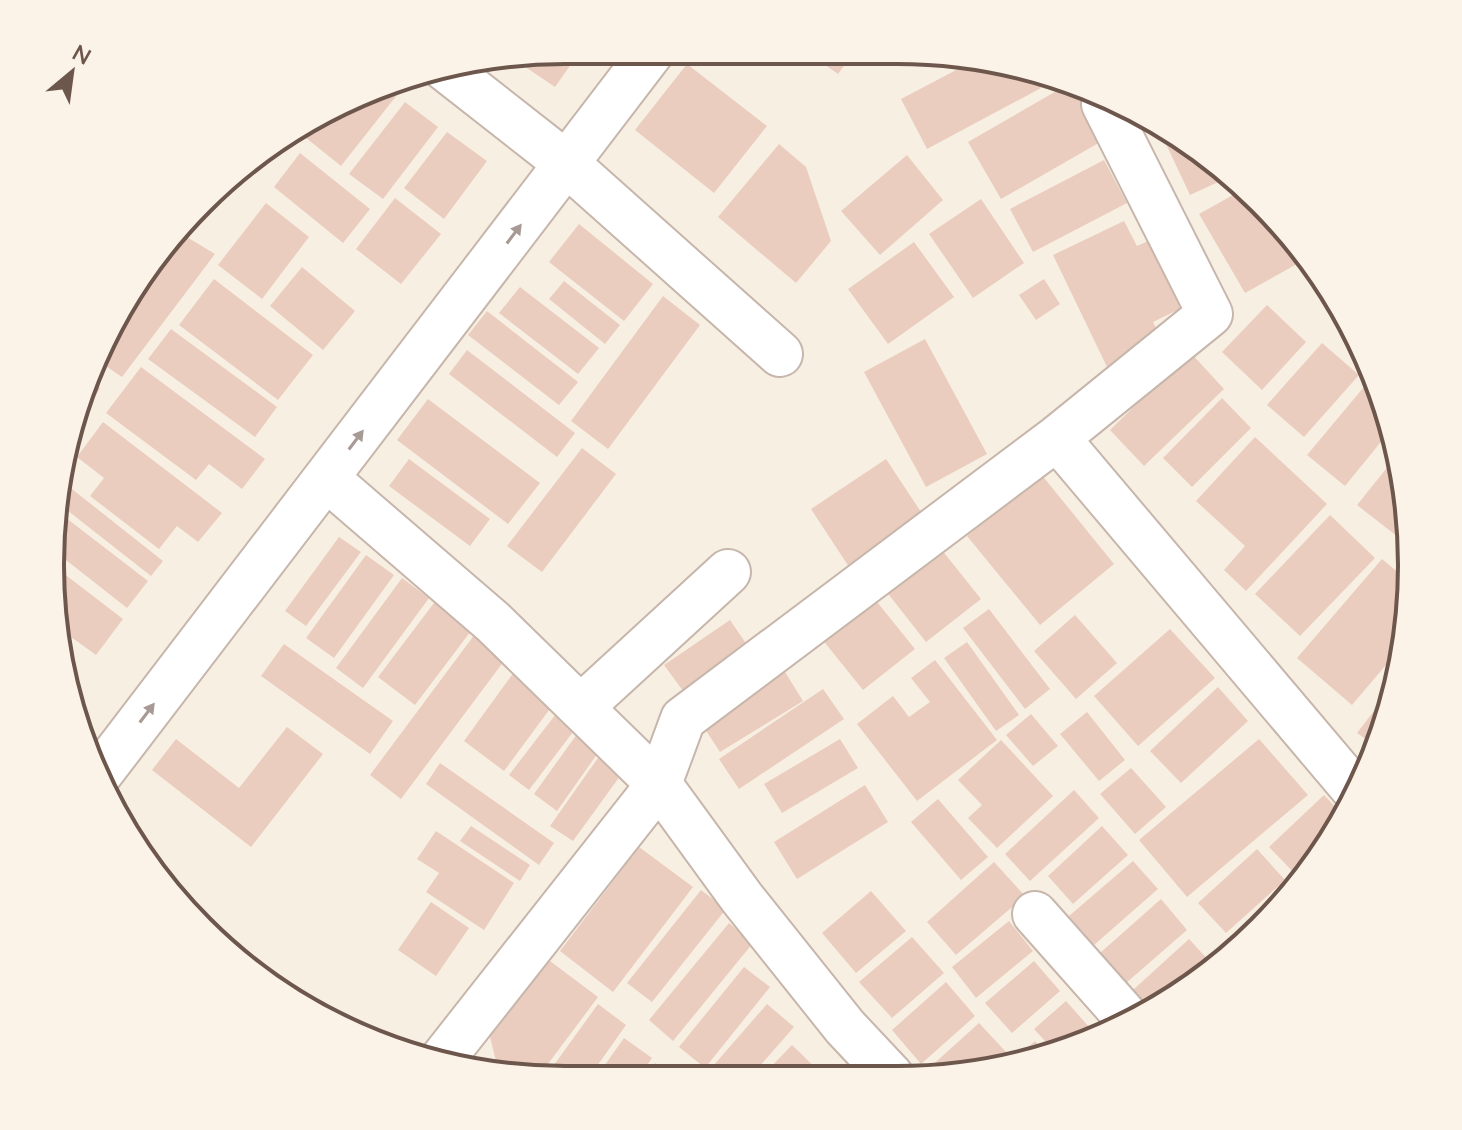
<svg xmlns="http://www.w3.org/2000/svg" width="1462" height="1130" font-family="Lato,sans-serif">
<rect width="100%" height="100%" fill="#f8efe3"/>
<!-- building -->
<path fill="#eacdbe" d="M565,50H581L555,87L515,60L518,56Z
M805,51H855L838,74Z
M977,59L1029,67L1041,88L927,149L901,99Z
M687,64L767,126L714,193L635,130Z
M1067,85L1085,94L1109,137L1001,199L968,142Z
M386,86L397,95L341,166L300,133L314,116Z
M405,102L438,127L383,199L349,174Z
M447,132L487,161L444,219L404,188Z
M1177,140L1210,156L1229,177L1190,195L1166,144Z
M779,144L806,167L831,241L796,283L718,217Z
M300,153L370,209L343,243L274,187Z
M907,155L943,200L880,255L841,211Z
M1104,160L1127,203L1033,252L1010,209Z
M1242,190L1306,259L1245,293L1199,214Z
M395,198L441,234L401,284L356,249Z
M981,199L1024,263L973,298L929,234Z
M266,203L309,237L262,299L218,265Z
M1124,221L1137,246L1157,237L1190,304L1153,322L1164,345L1109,371L1053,255Z
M579,224L653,284L624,321L549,262Z
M177,231L215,254L122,377L97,360L110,329L133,290Z
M914,242L954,297L888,344L848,289Z
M302,267L355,311L323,350L270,306Z
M214,279L313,355L278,400L179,325Z
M1044,279L1060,304L1036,320L1019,295Z
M564,281L620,325L605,344L549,299Z
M520,287L599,348L578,374L499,313Z
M663,296L700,325L608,449L571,421Z
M1267,305L1306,342L1262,390L1222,352Z
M487,311L578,382L559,405L468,335Z
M171,329L277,407L255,437L148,359Z
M925,339L987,454L926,487L864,372Z
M1322,343L1359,375L1304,437L1267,405Z
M467,350L575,433L557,457L449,374Z
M1190,352L1224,389L1144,466L1110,430Z
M141,367L265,459L242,489L209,464L196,480L106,413Z
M88,381L100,388L65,450L67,432Z
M1368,382L1389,432L1345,486L1307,455Z
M1222,398L1251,428L1192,487L1163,458Z
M428,399L540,483L508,524L397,440Z
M103,422L222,513L198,542L177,526L159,549L90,496L104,478L77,457Z
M1255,437L1327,504L1246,591L1224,570L1245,546L1196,501Z
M582,448L616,474L542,572L507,546Z
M1398,454L1402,465V533L1398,537L1357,505Z
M409,459L490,519L470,546L389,486Z
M886,459L927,521L851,570L811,509Z
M1041,474L1114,564L1040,625L967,536Z
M63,482L163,561L151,576L58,503Z
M57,511L148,581L127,608L52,549Z
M1330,515L1375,558L1300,636L1255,594Z
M339,537L361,552L306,626L285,611Z
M937,544L981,599L926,642L882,586Z
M366,555L394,575L334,658L306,638Z
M1382,559L1402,576V646L1352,705L1297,658Z
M50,563L123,619L96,655L60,629Z
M402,578L429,598L363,688L336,668Z
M869,592L915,649L863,690L817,633Z
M437,599L474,627L415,705L378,677Z
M989,609L1050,689L1025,709L963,628Z
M1075,615L1117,663L1076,699L1034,651Z
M730,620L756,658L692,703L664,665Z
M1170,629L1215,678L1138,746L1094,696Z
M475,634L507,657L401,799L370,775Z
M967,642L1019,715L996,731L944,658Z
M284,644L393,721L370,754L261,676Z
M935,660L997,740L917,801L857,724L893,696L909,717L930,702L911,678Z
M782,667L803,701L720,752L699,720Z
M514,672L555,702L504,771L464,741Z
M1393,686H1394L1370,742L1357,733Z
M1218,687L1248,721L1181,783L1150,751Z
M823,689L844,719L739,789L719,759Z
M559,710L579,724L529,790L509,775Z
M1087,712L1125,760L1099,781L1060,734Z
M1031,714L1058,746L1033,766L1006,735Z
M287,727L323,754L251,847L152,770L176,739L239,788Z
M577,734L600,750L557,811L534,794Z
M840,739L858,768L782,813L764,784Z
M1259,739L1308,795L1187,897L1139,840Z
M1001,740L1053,796L997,848L968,818L982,805L958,780Z
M600,755L623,772L573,841L550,826Z
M440,763L554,843L539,865L426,784Z
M1131,768L1166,807L1135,834L1100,794Z
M865,785L888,822L797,879L774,842Z
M1074,790L1099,818L1030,881L1005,854Z
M1324,795L1341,813L1328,845L1296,875L1269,847Z
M938,799L988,857L961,880L911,822Z
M471,826L530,865L520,881L460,841Z
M1102,826L1128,855L1073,904L1048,876Z
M436,831L514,883L484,930L426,892L439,873L417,859Z
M639,847L693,887L613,992L560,951Z
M1257,849L1285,880L1226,933L1198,903Z
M1133,861L1158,889L1094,945L1069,916Z
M994,862L1025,896L956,955L927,922Z
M701,890L726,909L652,1002L627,983Z
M871,891L906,931L856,973L822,933Z
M1161,899L1187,930L1126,983L1100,953Z
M431,902L469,928L436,976L398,950Z
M1009,921L1033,951L976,998L952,967Z
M729,923L753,943L673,1041L649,1020Z
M912,937L944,973L892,1018L859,982Z
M1189,939L1212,964L1176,997L1151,1009L1133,990Z
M546,958L598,997L539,1076H510L497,1065L489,1033Z
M1034,961L1060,991L1012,1033L985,1003Z
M744,967L770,987L705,1068L679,1047Z
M946,982L975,1016L921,1064L892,1030Z
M1066,1001L1097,1036L1057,1054L1034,1029Z
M598,1004L626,1025L590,1076H546Z
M767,1004L794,1027L751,1076H708L706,1074Z
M979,1023L1006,1052L986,1070L964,1076H933L927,1070Z
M624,1038L652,1058L640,1076H597Z
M1035,1041L1048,1056L1008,1065Z
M792,1045L824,1076H762Z
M655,1063L674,1076H647Z"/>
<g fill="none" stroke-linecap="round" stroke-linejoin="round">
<!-- minor casing -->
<g stroke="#c7b6ab" stroke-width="48">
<path id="minor" d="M442,66L567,164L780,354
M1057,438L1352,787
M326,478L493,622L659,784L742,898L845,1027L891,1076
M581,707L728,572
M99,775L653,50
M1035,914L1129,1020
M440,1062L659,784L683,719L1057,438L1210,314L1104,104"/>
</g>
<!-- minor -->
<use href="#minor" stroke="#fff" stroke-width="44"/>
</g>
<!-- one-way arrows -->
<defs><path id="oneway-solid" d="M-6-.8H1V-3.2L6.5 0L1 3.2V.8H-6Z" transform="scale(2)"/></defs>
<g fill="#a79a94">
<use href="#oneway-solid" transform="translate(514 234) rotate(-53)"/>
<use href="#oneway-solid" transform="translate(356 440) rotate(-53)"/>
<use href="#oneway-solid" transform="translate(147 713) rotate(-53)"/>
</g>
<!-- crop -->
<path d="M0 0H1462V1130H0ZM565 64H897A501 501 0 0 1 1398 565V565A501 501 0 0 1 897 1066H565A501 501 0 0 1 64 565V565A501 501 0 0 1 565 64Z" fill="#fcf3e8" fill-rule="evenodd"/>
<path fill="none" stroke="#6d564c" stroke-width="4" d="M565 64H897A501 501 0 0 1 1398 565V565A501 501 0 0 1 897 1066H565A501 501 0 0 1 64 565V565A501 501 0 0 1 565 64Z"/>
<!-- north arrow -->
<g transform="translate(72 72) rotate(29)" stroke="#fcf3e8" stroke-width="6" paint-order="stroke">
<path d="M0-6L14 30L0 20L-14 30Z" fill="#6d564c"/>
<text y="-12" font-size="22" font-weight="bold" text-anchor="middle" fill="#6d564c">N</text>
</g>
</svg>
